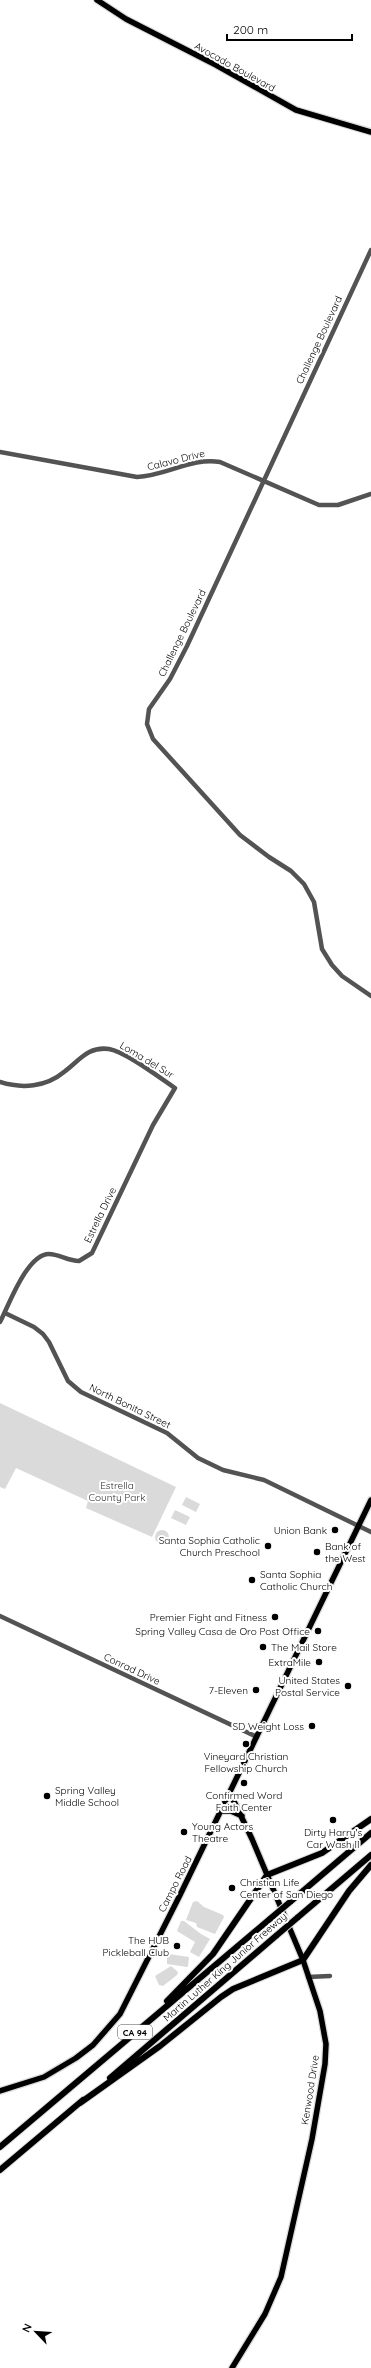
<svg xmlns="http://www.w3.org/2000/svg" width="371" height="2368" font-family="Quicksand,sans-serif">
<rect width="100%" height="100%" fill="#fff"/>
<!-- green -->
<path fill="#dadada" d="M0,1403L176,1487L152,1537L86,1508L88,1501L16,1468L5,1489L0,1487Z
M186,1497L200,1504L196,1512L182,1505Z
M175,1510L190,1517L186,1525L171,1518Z
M155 1537a7 7 0 1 1 14 0a7 7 0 1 1-14 0Z
M197,1901L204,1907L223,1915L224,1917L215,1934L197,1927L196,1923L186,1920L193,1902Z
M181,1921H184L201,1934L210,1939L199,1957L190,1952L195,1942L177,1931Z
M169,1954L189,1957L188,1966L187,1967L167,1964V1955Z
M171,1966L178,1972L177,1975L163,1986L159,1985L155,1976Z"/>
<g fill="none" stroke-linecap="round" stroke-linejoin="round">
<!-- major casing -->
<g stroke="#dbdbdb" stroke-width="8">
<path id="major" d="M97,0L126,19L216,65L296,110L371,132
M230,1793L252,1839L303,1960L320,2011L326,2044L325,2064L312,2139L281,2277L265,2314L232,2368
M221,1811H231L242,1816
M0,2091L44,2077L76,2058L93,2045L120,2014L180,1895L371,1500"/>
</g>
<!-- highway casing -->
<g stroke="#dbdbdb" stroke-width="8">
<path id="highway" d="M290,1902L371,1833
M297,1918L371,1855
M167,2001L213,1954L267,1875L322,1853L371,1819
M110,2078L277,1935
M80,2103L160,2046L221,1997L233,1989L303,1960L349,1891L371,1865
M0,2147L271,1918
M0,2170L83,2100"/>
</g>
<!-- minor -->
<path stroke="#535353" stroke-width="4.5" d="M371,250L187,646L170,679L149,709L147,724L153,739L240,835L269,857L291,871L304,884L314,902L322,949L332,965L342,976L371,996
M0,452L137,477C166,476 192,457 220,462L319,505H338L371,494
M0,1082C22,1089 46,1087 64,1072C79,1061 88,1046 109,1049C126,1052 160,1078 175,1088L153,1125L92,1253L79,1261C68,1261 59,1254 49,1254C27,1254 9,1305 0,1322
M5,1313L34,1327L43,1334L49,1342L68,1381L81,1392L167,1433L198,1458L223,1470L264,1480L371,1532
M0,1616L257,1737
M308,1977L330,1976"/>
<!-- major -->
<use href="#major" stroke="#000" stroke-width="5.5"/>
<!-- highway -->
<use href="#highway" stroke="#000" stroke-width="6"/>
<!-- highway-bridge casing -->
<g stroke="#dbdbdb" stroke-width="8" stroke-linecap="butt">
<path id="highway-bridge" d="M271,1918L290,1902
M277,1935L297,1918"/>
</g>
<!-- highway-bridge -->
<use href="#highway-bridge" stroke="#000" stroke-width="6"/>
</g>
<!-- markers -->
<g fill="#000" stroke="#fff" stroke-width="1.5">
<circle cx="335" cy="1530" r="4"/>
<circle cx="268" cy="1546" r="4"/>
<circle cx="317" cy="1552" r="4"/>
<circle cx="252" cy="1580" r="4"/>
<circle cx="275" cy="1617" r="4"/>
<circle cx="318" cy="1631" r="4"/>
<circle cx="263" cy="1647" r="4"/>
<circle cx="319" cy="1662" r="4"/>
<circle cx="348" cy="1686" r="4"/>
<circle cx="256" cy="1690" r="4"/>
<circle cx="312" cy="1726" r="4"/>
<circle cx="246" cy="1744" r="4"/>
<circle cx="244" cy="1783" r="4"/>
<circle cx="47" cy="1796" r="4"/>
<circle cx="333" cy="1820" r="4"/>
<circle cx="184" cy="1832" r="4"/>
<circle cx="232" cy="1888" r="4"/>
<circle cx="177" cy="1946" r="4"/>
</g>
<g text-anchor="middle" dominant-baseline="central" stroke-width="4" stroke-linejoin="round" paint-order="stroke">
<!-- shield labels -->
<rect fill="#fff" stroke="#4c4c4c" stroke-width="1" x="118" y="2025" width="34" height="14" rx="3"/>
<g font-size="9" font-weight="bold" fill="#000">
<text x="135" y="2032">CA 94</text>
</g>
<!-- street labels -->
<g font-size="10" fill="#000" stroke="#fff">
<text transform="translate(235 67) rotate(29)">Avocado Boulevard</text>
<text transform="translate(319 340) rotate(-65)">Challenge Boulevard</text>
<text transform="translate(176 460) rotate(-14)">Calavo Drive</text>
<text transform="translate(182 633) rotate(-64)">Challenge Boulevard</text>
<text transform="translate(147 1060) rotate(31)">Loma del Sur</text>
<text transform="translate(100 1215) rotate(-64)">Estrella Drive</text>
<text transform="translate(130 1406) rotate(26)">North Bonita Street</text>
<text transform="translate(132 1669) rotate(25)">Conrad Drive</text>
<text transform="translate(175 1884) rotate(-63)">Campo Road</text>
<text transform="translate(225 1967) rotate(-41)">Martin Luther King Junior Freeway</text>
<text transform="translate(310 2090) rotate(-81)">Kenwood Drive</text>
</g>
<!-- park labels -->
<g font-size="10" fill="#313131" stroke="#fff">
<text x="117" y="1485">Estrella<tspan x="117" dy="12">County Park</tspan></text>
</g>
<!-- poi labels -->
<g font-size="10" fill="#000" stroke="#fff" text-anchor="end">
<text x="327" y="1530">Union Bank</text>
<text x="260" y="1540">Santa Sophia Catholic<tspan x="260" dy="12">Church Preschool</tspan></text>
<text x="325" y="1546" text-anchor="start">Bank of<tspan x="325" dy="12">the West</tspan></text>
<text x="260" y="1574" text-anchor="start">Santa Sophia<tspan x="260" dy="12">Catholic Church</tspan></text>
<text x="267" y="1617">Premier Fight and Fitness</text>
<text x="310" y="1631">Spring Valley Casa de Oro Post Office</text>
<text x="271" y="1647" text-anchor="start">The Mail Store</text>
<text x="311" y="1662">ExtraMile</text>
<text x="340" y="1680">United States<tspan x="340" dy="12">Postal Service</tspan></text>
<text x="248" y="1690">7-Eleven</text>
<text x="304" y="1726">SD Weight Loss</text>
<text x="246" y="1756" text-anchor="middle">Vineyard Christian<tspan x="246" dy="12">Fellowship Church</tspan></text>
<text x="55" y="1790" text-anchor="start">Spring Valley<tspan x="55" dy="12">Middle School</tspan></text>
<text x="244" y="1795" text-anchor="middle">Confirmed Word<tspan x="244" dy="12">Faith Center</tspan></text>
<text x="192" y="1826" text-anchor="start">Young Actors<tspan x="192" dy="12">Theatre</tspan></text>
<text x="333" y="1832" text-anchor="middle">Dirty Harry's<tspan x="333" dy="12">Car Wash II</tspan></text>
<text x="240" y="1882" text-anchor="start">Christian Life<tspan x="240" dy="12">Center of San Diego</tspan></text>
<text x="169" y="1940">The HUB<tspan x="169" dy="12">Pickleball Club</tspan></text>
</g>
</g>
<!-- north arrow -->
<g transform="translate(36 2332) rotate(295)" stroke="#ffffff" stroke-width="3" paint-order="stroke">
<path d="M0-3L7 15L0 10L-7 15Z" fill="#000000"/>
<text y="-6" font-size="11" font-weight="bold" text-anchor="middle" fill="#000000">N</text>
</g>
<!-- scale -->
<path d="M227 34v6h125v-6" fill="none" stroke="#000000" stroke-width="2"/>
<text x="233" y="34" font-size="12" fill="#000000" stroke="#ffffff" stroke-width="3" paint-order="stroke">200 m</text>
</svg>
